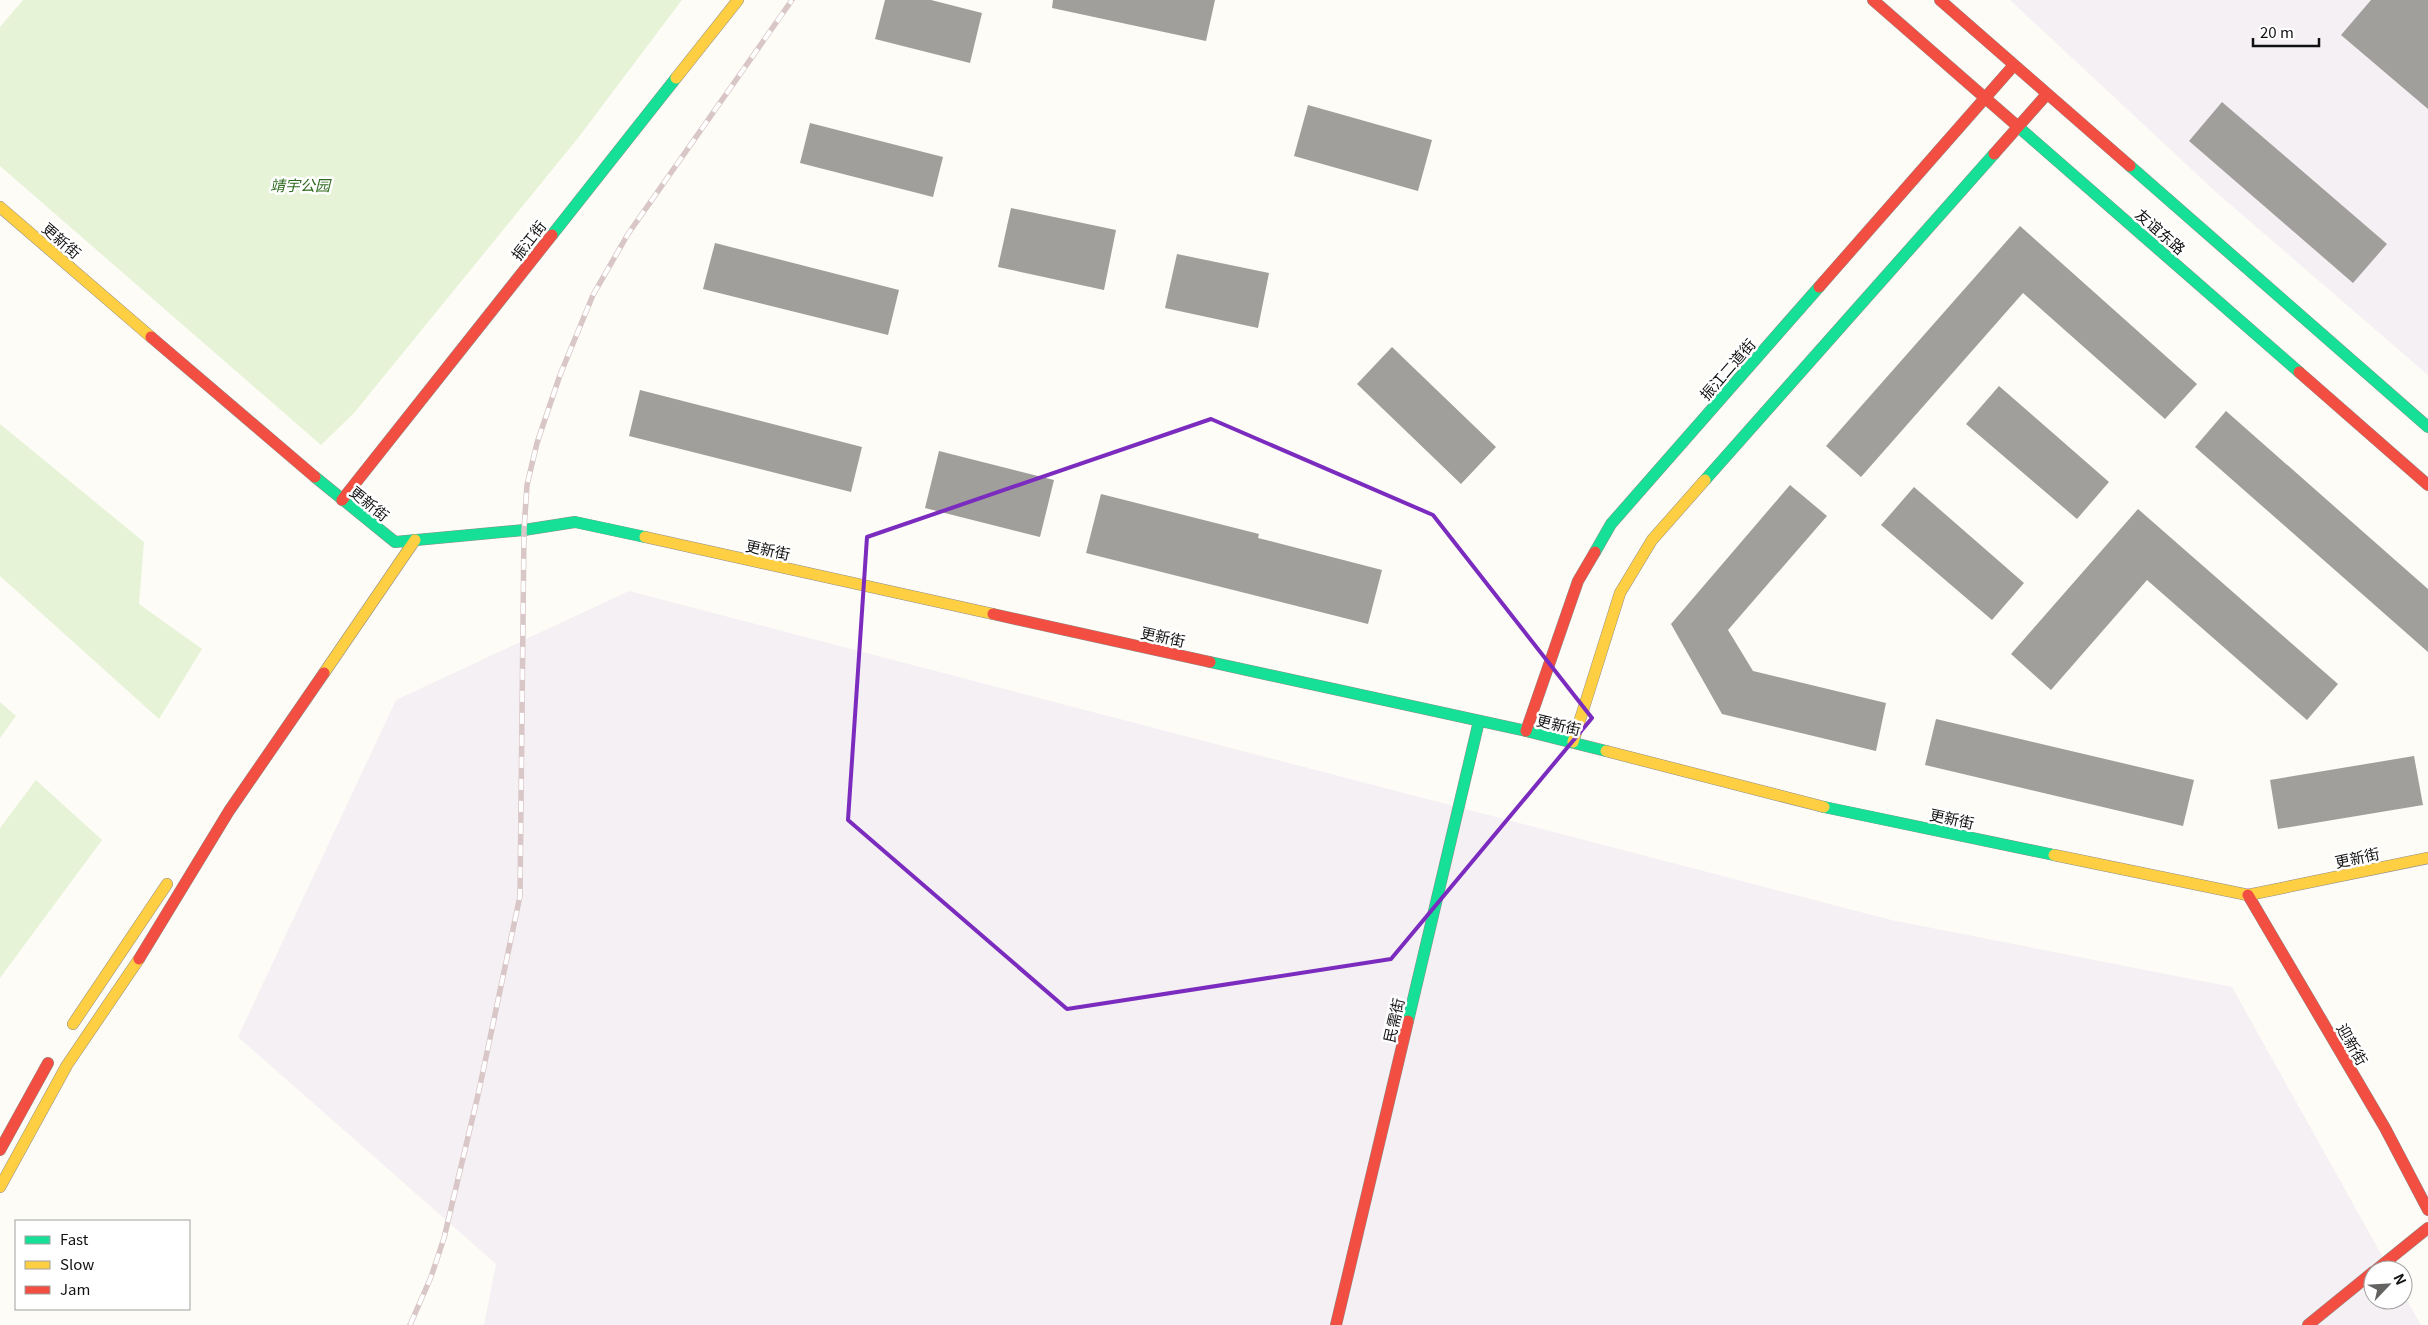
<svg xmlns="http://www.w3.org/2000/svg" width="2428" height="1325" font-family="Georgia,'Noto Sans SC',serif">
<rect width="100%" height="100%" fill="#fdfcf7"/>
<!-- industrial -->
<path fill="#f5f0f3" d="M2010,0H2428V375L2217,193Z
M629,591L1891,920L2232,987L2390,1270H2373V1300H2403V1293L2421,1325H484L496,1264L238,1037L396,700Z"/>
<!-- green -->
<path fill="#e7f3d7" d="M23,0H682L578,138L354,413L321,445L0,166V27Z
M0,424L144,542L139,604L202,649L159,719L0,576Z
M0,702L16,716L0,738Z
M36,780L102,840L0,978V828Z"/>
<!-- building -->
<path fill="#a19f9c" d="M885,0H931L982,13L970,63L875,39Z
M1053,0H1215L1206,41L1052,8Z
M2371,0H2428V109L2341,35Z
M2222,102L2387,244L2353,283L2189,141Z
M1308,105L1432,140L1418,191L1294,156Z
M810,123L943,157L933,197L800,163Z
M1011,208L1116,230L1104,290L998,267Z
M2020,226L2197,384L2165,419L2023,293L1861,477L1826,446Z
M715,243L899,290L888,335L703,289Z
M1177,254L1269,273L1258,328L1165,308Z
M1392,347L1496,447L1461,484L1357,384Z
M1999,386L2109,482L2077,519L1966,424Z
M640,390L862,447L851,492L629,436Z
M2226,411L2428,589V652L2195,447Z
M939,451L1054,480L1040,537L925,508Z
M1790,485L1827,516L1728,630L1753,671L1886,703L1876,751L1722,714L1671,624Z
M1914,487L2024,583L1992,620L1881,525Z
M1101,494L1259,534L1258,538L1382,570L1368,624L1086,553Z
M2138,509L2338,684L2307,720L2147,580L2051,690L2011,654Z
M1936,719L2194,780L2183,826L1925,765Z
M2414,756L2423,805L2278,829L2270,780Z"/>
<g fill="none" stroke-linecap="round" stroke-linejoin="round">
<!-- fast casing -->
<g stroke="#8e8d8b" stroke-width="12">
<path id="fast" d="M2015,124L2299,372
M2130,166L2428,427
M552,235L676,78
M315,477L395,542L524,530L575,522L645,537
M1705,480L1994,154
M1595,552L1611,524L1819,287
M1210,662L1526,731L1606,751
M1824,807L2054,855
M1408,1021L1479,721"/>
</g>
<!-- slow casing -->
<g stroke="#8e8d8b" stroke-width="12">
<path id="slow" d="M676,78L738,0
M0,207L151,337
M645,537L993,614
M324,673L415,540
M1573,742L1620,593L1652,540L1705,480
M1606,751L1824,807
M2054,855L2248,895L2428,858
M73,1024L167,884
M0,1187L67,1065L139,959"/>
</g>
<!-- jam casing -->
<g stroke="#8e8d8b" stroke-width="12">
<path id="jam" d="M1873,0L2015,124
M1940,0L2130,166
M1994,154L2047,94
M1819,287L2014,65
M151,337L315,477
M2299,372L2428,485
M342,500L552,235
M993,614L1210,662
M1526,731L1578,581L1595,552
M2248,895L2385,1128L2428,1210
M139,959L229,811L324,673
M0,1150L48,1063
M2376,1270L2428,1228
M1336,1325L1408,1021
M2308,1325L2373,1272"/>
</g>
<!-- fast -->
<use href="#fast" stroke="#16e098" stroke-width="11"/>
<!-- slow -->
<use href="#slow" stroke="#ffcf43" stroke-width="11"/>
<!-- jam -->
<use href="#jam" stroke="#f24e42" stroke-width="11"/>
<!-- rail casing -->
<g stroke="#d9c6c7" stroke-width="5.5">
<path id="rail" d="M410,1325L431,1277L444,1238L478,1095L520,896L524,530L527,485L537,443L560,375L593,295L628,234L792,0"/>
</g>
<!-- rail -->
<use href="#rail" stroke="#fff" stroke-width="4" stroke-dasharray="11" stroke-linecap="butt"/>
</g>
<!-- marked area -->
<path fill="none" stroke="#7b2cbf" stroke-width="4" stroke-linejoin="round" d="M1211,419L1433,515L1592,718L1391,959L1067,1009L848,820L867,537Z"/>
<g text-anchor="middle" dominant-baseline="central" stroke-width="5" stroke-linejoin="round" paint-order="stroke">
<!-- park labels -->
<g font-size="15" font-style="italic" fill="#2f6b1f" stroke="#fff">
<text x="300" y="184">靖宇公园</text>
</g>
<!-- street labels -->
<g font-size="15" fill="#111" stroke="#fff">
<text transform="translate(2161 231) rotate(41)">友谊东路</text>
<text transform="translate(62 240) rotate(41)">更新街</text>
<text transform="translate(528 240) rotate(-52)">振江街</text>
<text transform="translate(1727 369) rotate(-49)">振江二道街</text>
<text transform="translate(370 503) rotate(39)">更新街</text>
<text transform="translate(768 549) rotate(12)">更新街</text>
<text transform="translate(1163 636) rotate(12)">更新街</text>
<text transform="translate(1559 724) rotate(13)">更新街</text>
<text transform="translate(1952 818) rotate(12)">更新街</text>
<text transform="translate(2357 857) rotate(-12)">更新街</text>
<text transform="translate(1393 1020) rotate(-77)">民需街</text>
<text transform="translate(2353 1044) rotate(60)">迎新街</text>
</g>
</g>
<!-- legend -->
<rect x="15" y="1220" width="175" height="90" fill="#ffffff" stroke="#a0a0a0"/>
<rect x="25" y="1236" width="25" height="8" fill="#16e098" stroke="#a0a0a0"/>
<text x="60" y="1245" font-size="15" fill="#111111">Fast</text>
<rect x="25" y="1261" width="25" height="8" fill="#ffcf43" stroke="#a0a0a0"/>
<text x="60" y="1270" font-size="15" fill="#111111">Slow</text>
<rect x="25" y="1286" width="25" height="8" fill="#f24e42" stroke="#a0a0a0"/>
<text x="60" y="1295" font-size="15" fill="#111111">Jam</text>
<!-- north arrow -->
<g transform="translate(2388 1285) rotate(65)"><circle r="24" fill="#ffffff" stroke="#a0a0a0"/>
<path d="M0-4L9 19L0 12L-9 19Z" fill="#646362"/>
<text y="-8" font-size="14" font-weight="bold" text-anchor="middle" fill="#111111">N</text>
</g>
<!-- scale -->
<path d="M2253 38v8h66v-8" fill="none" stroke="#111111" stroke-width="2.5"/>
<text x="2260" y="38" font-size="15" fill="#111111" stroke="#ffffff" stroke-width="4" paint-order="stroke">20 m</text>
</svg>
